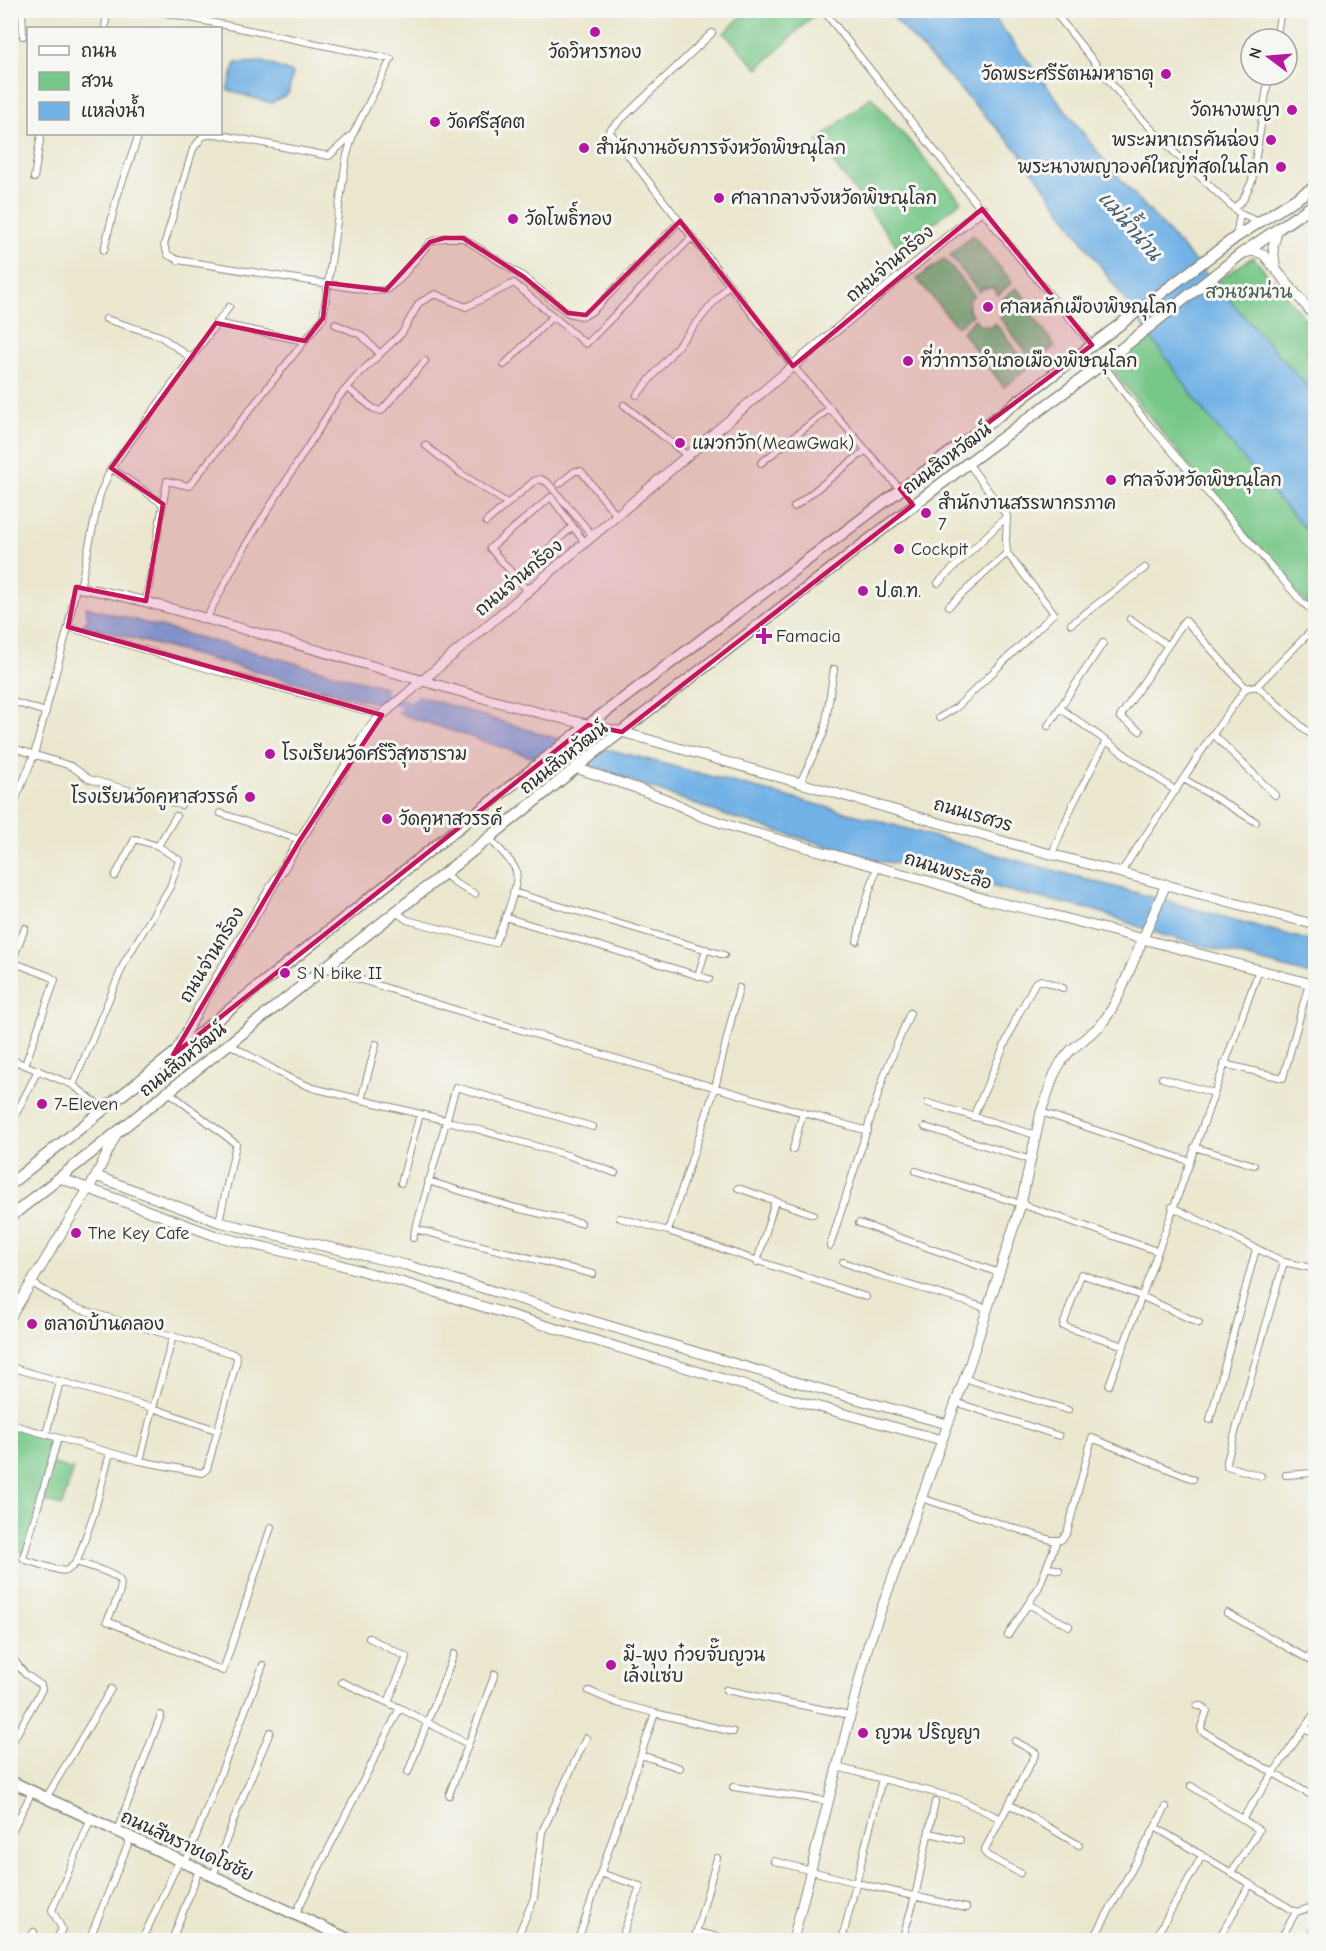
<svg xmlns="http://www.w3.org/2000/svg" width="1326" height="1951" font-family="'Comic Neue','Playpen Sans Thai',sans-serif">
<rect width="100%" height="100%" fill="#f6f6f2"/>
<filter id="ink" filterUnits="userSpaceOnUse"><feTurbulence type="fractalNoise" baseFrequency=".0167" numOctaves="2"/><feDisplacementMap in="SourceGraphic" scale="12" xChannelSelector="R" yChannelSelector="G"/><feConvolveMatrix kernelMatrix="1 2 1 2 8 2 1 2 1" color-interpolation-filters="sRGB"/></filter>
<filter id="wash" filterUnits="userSpaceOnUse"><feTurbulence type="fractalNoise" baseFrequency=".008" numOctaves="4" result="noise"/><feDisplacementMap in="SourceGraphic" scale="24" xChannelSelector="R" yChannelSelector="G"/><feGaussianBlur stdDeviation="1.35" result="paint"/><feColorMatrix in="noise" values="0 0 0 0 0 0 0 0 0 0 0 0 0 0 0 0 0 1.4 0 .05"/><feComposite in="paint" operator="in"/></filter>
<g filter="url(#wash)">
<rect width="100%" height="100%" fill="#ebe7cf"/>
<!-- green -->
<path fill="#76c788" stroke="#50795a" stroke-width="1.5" d="M747,11H805L812,17L758,69L724,33Z
M871,97L961,201L900,250L817,141Z
M973,235L1012,282L998,295L994,288H984L979,292L950,255Z
M1253,257L1315,331V404L1209,287Z
M944,259L974,295L969,300L968,309L972,315L957,327L917,279Z
M1016,288L1026,298L1029,310L1055,346L1034,362L1000,318L1006,313L1007,304L1002,299Z
M975,319L979,325L991,327L995,323L1029,367L1004,387L962,332Z
M1149,335L1282,503L1315,539V613L1239,528L1108,365Z
M10,1424L58,1438L51,1463L73,1470L62,1506L40,1500L24,1553L11,1550Z"/>
<!-- water -->
<path fill="#73b2e6" stroke="#4f6e88" stroke-width="1.5" d="M887,11H989L1107,164L1315,395V539L1262,482L1203,410L1020,153Z
M263,62L293,73L288,94L271,103L227,90L236,63Z
M86,607L384,687L383,697L378,704L83,625L88,619Z
M419,696L551,737L619,752L879,821L998,855L1315,942V976L1156,933L1097,911L1001,889L937,868L878,861L727,816L598,768L528,756L398,713Z"/>
<g fill="none" stroke-linecap="round" stroke-linejoin="round">
<!-- canal -->
<path stroke="#73b2e6" stroke-width="9" d="M374,694L418,708"/>
</g>
</g>
<g filter="url(#ink)">
<g fill="none" stroke-linecap="round" stroke-linejoin="round">
<!-- street casing -->
<g stroke="#8b897d" stroke-width="8">
<path id="street" d="M22,10L23,36
M823,10L1030,271L1092,345
M1053,10L1130,107L1177,155L1240,214
M105,28L107,10
M712,33L609,131L793,366L900,489
M1276,39L1281,10
M215,134L203,136L193,149L164,245L168,255L178,260L372,291L386,290L399,280L430,242L444,238H463L524,277L568,313L581,316L586,315L594,310L680,221
M216,134L329,156L353,134
M34,178L41,134
M1234,208L1243,200L1252,181L1269,75
M1236,237L1240,214L1259,222
M104,250L117,197L139,134
M106,319L160,336L191,358
M216,323L305,341
M335,324L361,335L380,354
M504,365L552,317
M1101,365L1108,371L1144,419L1301,601L1316,614
M347,388L374,409L381,411L425,361
M637,395L729,284
M624,405L688,456
M425,445L460,473L507,503
M761,463L830,408
M111,468L163,504
M559,484L575,471H581L617,516
M794,507L866,450
M486,522L534,481L541,479L548,483L593,536
M517,578L572,527
M938,583L1007,516
M80,588L100,494L111,468L229,307
M528,591L490,548L551,497L585,543
M146,601L167,481L189,486L323,318L346,159L353,134L391,59L151,10
M949,606L1007,553
M206,619L242,551L339,397L360,373L402,333L419,303L435,294L466,307L514,283L586,344L692,237
M1130,619L1167,645
M1071,624L1145,568
M68,627L216,671L382,715
M1257,686L1309,733
M10,701L46,712
M1060,708L1176,791
M939,718L957,707L1054,613L1007,553L1006,539L1007,516L968,463
M1048,726L1103,643
M1140,731L1120,717L1185,620L1246,688
M1213,734L1275,795
M10,747L71,766L89,779L181,805
M1184,779L1256,822
M800,783L824,733L834,669
M10,813L34,755L68,627L76,587
M220,813L300,840
M10,828V841
M1052,854L1072,806L1106,741
M1121,872L1213,734L1246,688L1257,686L1308,634
M444,873L456,884L475,894
M115,876L135,839L158,846
M513,892L724,955
M396,912L407,920L495,943C501,929 520,885 516,871C513,861 496,846 489,838
M505,917L709,979
M857,941L863,912L877,867
M12,962L49,976L55,980L25,1065
M10,967L25,928
M325,968C504,1027 686,1080 868,1131
M698,976L706,949
M229,1044L289,1078L313,1088L445,1120L570,1156L615,1173
M10,1059L73,1085L105,1110
M1224,1064L1283,1078L1309,983
M1162,1078L1214,1093
M73,1085L125,961L170,887L179,860L158,846L176,816
M169,1092L236,1144L219,1222
M361,1100L376,1044
M928,1103L1036,1135
M1041,1112L1189,1161
M15,1116L38,1070
M973,1117L1016,1019L1035,983L1041,980L1063,988
M925,1127L1031,1160
M1194,1147L1254,1165
M793,1149L803,1112
M916,1171L1021,1204L1157,1251
M428,1181L516,1208L581,1223
M401,1183L420,1114
M738,1188L813,1214
M1172,1207L1284,1262L1316,1269
M620,1218L668,1231L866,1297
M859,1223L999,1273
M415,1229L593,1274
M668,1231L715,1088L739,988
M413,1238L456,1087L593,1127
M830,1246L885,1073L910,1013
M757,1262L775,1201
M843,1262L883,1277L987,1308
M1124,1346L1063,1326L1081,1274L1141,1296L1199,1323
M10,1367L153,1408L173,1336
M963,1378L1068,1410
M1109,1385C1161,1247 1208,1108 1259,970
M955,1402L1059,1436
M1210,1420L1256,1249
M10,1424L140,1461L202,1473L207,1469L237,1360L236,1355L231,1353L72,1307L32,1283
M46,1434L60,1382
M58,1438L23,1558L25,1560L58,1570L66,1571L74,1565L79,1556L94,1513L110,1453
M140,1461L153,1408L216,1430
M1286,1475L1312,1473L1316,1475
M1261,1476L1227,1466V1461L1284,1262
M921,1498L1051,1540H1061L1067,1533L1092,1438L1193,1479
M76,1562C85,1565 116,1573 120,1581C124,1589 111,1612 107,1621L223,1671L271,1527
M1047,1567L1059,1570
M1028,1604L1069,1626
M1227,1613L1308,1659
M1008,1635L1039,1587L1057,1540
M369,1638L407,1657L388,1702
M1316,1646L1308,1659L1316,1664
M10,1655L25,1674L41,1685L42,1689L10,1746
M342,1682L400,1708L468,1744
M726,1690L850,1715
M589,1691L617,1703L655,1713
M1197,1706H1202L1207,1711L1201,1727L1202,1731L1316,1798
M1305,1728L1316,1734
M1015,1741L1036,1753L985,1849V1853L988,1856L1020,1873
M641,1755L680,1768
M837,1767L959,1799L1001,1819
M408,1772L454,1654
M1191,1786L1259,1830L1231,1873
M733,1787L828,1801
M449,1795L495,1674
M46,1798L111,1689
M1009,1804L1079,1845
M1242,1819L1316,1711
M1155,1827L1296,1912L1316,1906
M117,1831L161,1715
M929,1833L960,1840
M10,1835L32,1792
M774,1861L857,1883L966,1908
M185,1864L263,1665
M600,1873L640,1886L621,1940
M213,1876L237,1811L270,1732
M295,1915L400,1708
M696,1932L732,1940
M29,1940L34,1932
M56,1940L62,1929L52,1910L91,1819
M89,1940L131,1837
M142,1940L179,1861
M172,1940L199,1870
M516,1940L534,1898L542,1832L586,1738
M578,1940L655,1713L733,1732
M694,1940L717,1858
M842,1940L882,1779
M902,1940L915,1897L935,1802
M1093,1940L1166,1807
M1154,1940L1202,1856
M1218,1940L1250,1884
M1280,1940L1296,1912
M1310,1940L1316,1919"/>
</g>
<!-- secondary casing -->
<g stroke="#8b897d" stroke-width="11">
<path id="secondary" d="M1245,253L1253,251L1263,254L1316,318
M1275,265L1273,247L1278,228
M76,587C132,596 185,613 239,628C367,663 493,705 622,732L1013,844L1316,925
M576,768L636,788L668,800L701,816L737,828L928,881L987,900L1045,913L1316,985
M176,1051L199,1008L300,840L368,731L382,715L793,366L982,209
M96,1176L219,1222L406,1265L799,1383L947,1424
M60,1178L216,1236L337,1264L401,1282L793,1400L942,1440
M10,1318L96,1176L116,1135
M793,1940L868,1646L970,1363L999,1273L1021,1204L1041,1112L1054,1075L1061,1062L1070,1051L1101,1025L1110,1012L1120,993L1166,884"/>
</g>
<!-- primary casing -->
<g stroke="#8b897d" stroke-width="13">
<path id="primary" d="M10,1184L575,735L1236,237L1316,186
M10,1217L489,838L608,742L968,463L1101,365L1241,254L1316,203
M10,1781L350,1940"/>
</g>
<!-- street -->
<use href="#street" stroke="#fff" stroke-width="6"/>
<!-- secondary -->
<use href="#secondary" stroke="#fff" stroke-width="9"/>
<!-- primary -->
<use href="#primary" stroke="#fff" stroke-width="10"/>
</g>
</g>
<!-- marked area -->
<path fill="#c2185b" fill-opacity="0.2" stroke="#c2185b" stroke-width="4.5" stroke-linejoin="round" d="M982,209L1092,345L900,489L913,505L622,732L588,725L173,1055L300,840L382,715L68,627L76,587L146,601L163,504L111,468L216,323L305,341L323,318L327,283L386,290L430,242L444,238H463L524,277L568,313L586,315L680,221L793,366Z"/>
<!-- markers -->
<g fill="#b5179e" stroke="#f6f6f2" stroke-width="2">
<circle cx="595" cy="32" r="6"/>
<circle cx="1166" cy="74" r="6"/>
<circle cx="1292" cy="110" r="6"/>
<circle cx="435" cy="122" r="6"/>
<circle cx="1271" cy="140" r="6"/>
<circle cx="584" cy="148" r="6"/>
<circle cx="1281" cy="167" r="6"/>
<circle cx="719" cy="198" r="6"/>
<circle cx="513" cy="219" r="6"/>
<circle cx="988" cy="307" r="6"/>
<circle cx="908" cy="361" r="6"/>
<circle cx="680" cy="443" r="6"/>
<circle cx="1111" cy="480" r="6"/>
<circle cx="926" cy="513" r="6"/>
<circle cx="899" cy="549" r="6"/>
<circle cx="863" cy="591" r="6"/>
<path d="M761 627h6v6h6v6h-6v6h-6v-6h-6v-6h6z"/>
<circle cx="270" cy="754" r="6"/>
<circle cx="250" cy="797" r="6"/>
<circle cx="387" cy="819" r="6"/>
<circle cx="285" cy="973" r="6"/>
<circle cx="42" cy="1104" r="6"/>
<circle cx="76" cy="1233" r="6"/>
<circle cx="32" cy="1324" r="6"/>
<circle cx="611" cy="1665" r="6"/>
<circle cx="863" cy="1733" r="6"/>
</g>
<g text-anchor="middle" dominant-baseline="central" stroke-width="6" stroke-linejoin="round" paint-order="stroke">
<!-- poi labels -->
<g font-size="18" fill="#2b2b2b" stroke="#f6f6f2" text-anchor="start">
<text x="595" y="52" text-anchor="middle">วัดวิหารทอง</text>
<text x="1154" y="74" text-anchor="end">วัดพระศรีรัตนมหาธาตุ</text>
<text x="1280" y="110" text-anchor="end">วัดนางพญา</text>
<text x="447" y="122">วัดศรีสุคต</text>
<text x="1259" y="140" text-anchor="end">พระมหาเถรคันฉ่อง</text>
<text x="596" y="148">สำนักงานอัยการจังหวัดพิษณุโลก</text>
<text x="1269" y="167" text-anchor="end">พระนางพญาองค์ใหญ่ที่สุดในโลก</text>
<text x="731" y="198">ศาลากลางจังหวัดพิษณุโลก</text>
<text x="525" y="219">วัดโพธิ์ทอง</text>
<text x="1000" y="307">ศาลหลักเมืองพิษณุโลก</text>
<text x="920" y="361">ที่ว่าการอำเภอเมืองพิษณุโลก</text>
<text x="692" y="443">แมวกวัก(MeawGwak)</text>
<text x="1123" y="480">ศาลจังหวัดพิษณุโลก</text>
<text x="938" y="503">สำนักงานสรรพากรภาค<tspan x="938" dy="21">7</tspan></text>
<text x="911" y="549">Cockpit</text>
<text x="875" y="591">ป.ต.ท.</text>
<text x="776" y="636">Famacia</text>
<text x="282" y="754">โรงเรียนวัดศรีวิสุทธาราม</text>
<text x="238" y="797" text-anchor="end">โรงเรียนวัดคูหาสวรรค์</text>
<text x="399" y="819">วัดคูหาสวรรค์</text>
<text x="297" y="973">S N bike II</text>
<text x="54" y="1104">7-Eleven</text>
<text x="88" y="1233">The Key Cafe</text>
<text x="44" y="1324">ตลาดบ้านคลอง</text>
<text x="623" y="1655">มี-พุง ก๋วยจั๊บญวน<tspan x="623" dy="21">เล้งแซ่บ</tspan></text>
<text x="875" y="1733">ญวน ปริญญา</text>
</g>
<!-- street labels -->
<g font-size="18" fill="#2b2b2b" stroke="#f6f6f2">
<text transform="translate(890 264) rotate(-40)">ถนนจ่านกร้อง</text>
<text transform="translate(947 459) rotate(-37)">ถนนสิงหวัฒน์</text>
<text transform="translate(519 578) rotate(-40)">ถนนจ่านกร้อง</text>
<text transform="translate(564 758) rotate(-38)">ถนนสิงหวัฒน์</text>
<text transform="translate(973 815) rotate(16)">ถนนเรศวร</text>
<text transform="translate(948 871) rotate(17)">ถนนพระลือ</text>
<text transform="translate(212 955) rotate(-59)">ถนนจ่านกร้อง</text>
<text transform="translate(183 1060) rotate(-39)">ถนนสิงหวัฒน์</text>
<text transform="translate(187 1846) rotate(25)">ถนนสีหราชเดโชชัย</text>
</g>
<!-- park labels -->
<g font-size="18" fill="#425a47" stroke="#f6f6f2">
<text x="1249" y="292">สวนชมน่าน</text>
</g>
<!-- water labels -->
<g font-size="20" font-style="italic" fill="#445a6c" stroke="#f6f6f2">
<text transform="translate(1130 226) rotate(49)">แม่น้ำน่าน</text>
</g>
</g>
<!-- margin -->
<rect width="1326" height="1951" fill="none" stroke="#f6f6f2" stroke-width="36"/>
<!-- legend -->
<rect x="27" y="27" width="195" height="108" fill="#f6f6f2" stroke="#a5a5a2" stroke-width="1.5"/>
<rect x="39" y="46" width="30" height="9" fill="#ffffff" stroke="#a5a5a2" stroke-width="1.5"/>
<text x="81" y="57" font-size="18" fill="#2b2b2b">ถนน</text>
<rect x="39" y="72" width="30" height="18" fill="#76c788" stroke="#a5a5a2" stroke-width="1.5"/>
<text x="81" y="87" font-size="18" fill="#2b2b2b">สวน</text>
<rect x="39" y="102" width="30" height="18" fill="#73b2e6" stroke="#a5a5a2" stroke-width="1.5"/>
<text x="81" y="117" font-size="18" fill="#2b2b2b">แหล่งน้ำ</text>
<!-- north arrow -->
<g transform="translate(1269 57) rotate(286)"><circle r="28" fill="#f6f6f2" stroke="#a5a5a2" stroke-width="1.5"/>
<path d="M0-4.5L10 22L0 15L-10 22Z" fill="#b5179e"/>
<text y="-9" font-size="16" font-weight="bold" text-anchor="middle" fill="#2b2b2b">N</text>
</g>
</svg>
